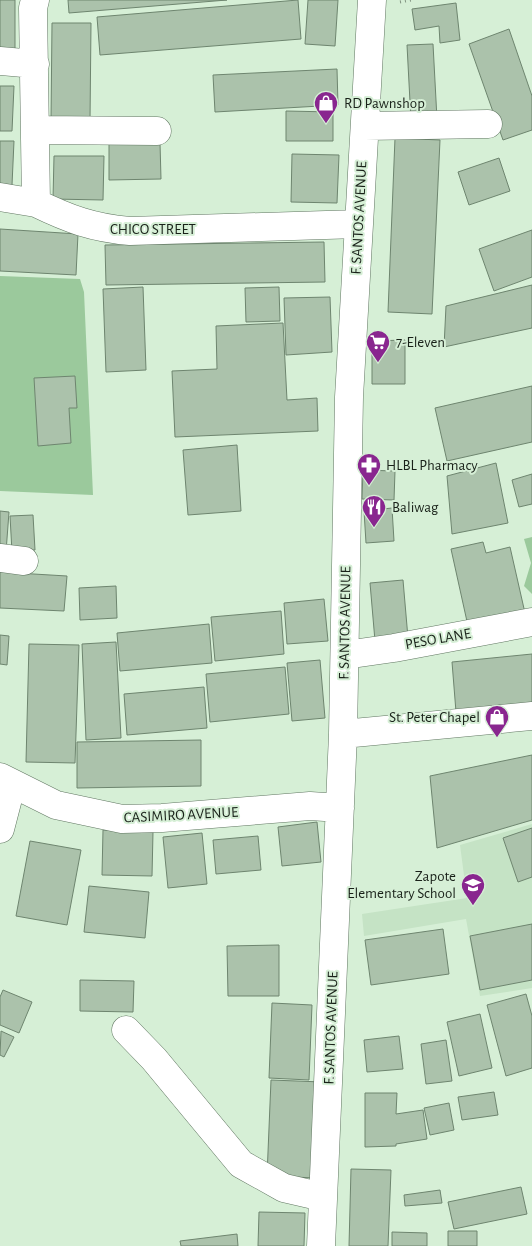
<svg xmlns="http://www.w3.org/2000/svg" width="532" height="1246" font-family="'Alegreya Sans',sans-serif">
<rect width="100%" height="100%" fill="#d6efd6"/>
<!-- built -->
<path fill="#c5e3c5" d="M532,824V988L480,996L466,919L364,936L362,914L467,898L460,845Z"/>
<!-- green -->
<path fill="#9bc99c" d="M0,276L80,279L84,292L93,495L0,491Z
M532,537V594L524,586L531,563L524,539Z"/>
<!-- building -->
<path fill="#abc2ab" stroke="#6e856f" d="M0,0H15V50H0Z
M68,0H227L69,13Z
M298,0L301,39L100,55L97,17Z
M308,0H338L335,46L305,44Z
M456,3L460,40L440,43L439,26L415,30L412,9Z
M52,23H91L90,121H51Z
M509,29L532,96V130L503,140L469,44Z
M433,44L437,119L411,121L407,45Z
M337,69L338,105L215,112L213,75Z
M0,86H14L12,131H0Z
M286,111L333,112V141H286Z
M395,138L440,140L432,314L388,312Z
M0,141H14L12,185L0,184Z
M160,143L161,179L109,180V144Z
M292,154L339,155L337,203L291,202Z
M54,156H104L103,200L53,199Z
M499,158L510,191L469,205L458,172Z
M0,229L78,234L76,275L0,271Z
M532,230V277L494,291L479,249Z
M324,242L325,282L106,285L105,245Z
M532,285V328L444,347L446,306Z
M143,287L146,370L106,372L103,289Z
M279,287L280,321L246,322L245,288Z
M330,297L332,352L286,355L284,298Z
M283,323L287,400L317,398L318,431L175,437L172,371L217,369L216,326Z
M405,340V384H372V341Z
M75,376L77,408H69L71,443L38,446L34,378Z
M532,386V442L447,461L435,408Z
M237,445L241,511L188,515L183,450Z
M496,463L508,523L452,534L447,476Z
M363,470L395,471L394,500L362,499Z
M532,474V504L519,507L512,480Z
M392,508L394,541L366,543L364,511Z
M0,511L9,512L6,552H0Z
M33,515L35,550L12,552L10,516Z
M483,542L486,553L510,547L525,613L468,626L451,549Z
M0,572L67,576L64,611L0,608Z
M403,580L408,638L375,641L370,583Z
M116,586L117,618L80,620L79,588Z
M324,599L328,641L287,644L284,603Z
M281,611L284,654L215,661L211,617Z
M209,624L212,663L120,671L117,633Z
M0,635L9,636L7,665L0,664Z
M116,642L121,738L86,740L82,644Z
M29,644L79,645L75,763L26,762Z
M532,654V704L456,712L452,662Z
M320,660L325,718L292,721L287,663Z
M285,667L289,714L210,722L206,674Z
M204,687L207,728L127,735L124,694Z
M201,740V786L77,788V742Z
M532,755V820L437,848L430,776Z
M317,822L321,862L282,866L278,827Z
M532,828V877L518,882L503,838Z
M103,830L153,832L152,876L102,875Z
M202,833L207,884L168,888L163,837Z
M258,836L261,870L216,874L213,840Z
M30,841L81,850L67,925L16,916Z
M89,886L149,892L145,938L84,932Z
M532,924V980L480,990L470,936Z
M443,929L449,974L371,985L365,940Z
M279,945V996H228L227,946Z
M80,980L134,981L133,1012L80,1011Z
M3,990L32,1002L19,1033L0,1025V997Z
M526,994L532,1016V1068L506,1076L487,1005Z
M272,1003L312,1005L309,1080L269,1078Z
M480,1014L492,1068L459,1076L447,1022Z
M1,1031L14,1037L4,1057L0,1055Z
M399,1036L403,1069L367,1072L364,1040Z
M446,1040L452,1081L426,1084L421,1044Z
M271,1080L322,1082L317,1178L267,1176Z
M494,1092L498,1115L462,1120L458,1097Z
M365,1093H397L396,1114L423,1110L427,1139L396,1144V1146L365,1147Z
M449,1103L454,1130L430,1135L424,1108Z
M351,1169L391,1170L388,1246H349Z
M521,1187L527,1214L454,1229L448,1202Z
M440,1190L442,1203L405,1206L404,1195Z
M259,1212L305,1213L304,1246H258Z
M448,1231H477V1246H448Z
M392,1232L427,1233V1246H392Z
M237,1234L238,1246H181L180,1241Z"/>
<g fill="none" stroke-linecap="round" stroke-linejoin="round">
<!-- minor casing -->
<g stroke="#617762" stroke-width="29">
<path id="minor" d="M35,0L33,8L36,203C69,219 93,228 130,231L358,224
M0,61L35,64
M365,126L488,124
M36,130L157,131
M0,197L36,203
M0,558L24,561
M345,655L394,648L532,622
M343,734L532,716
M0,777L56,805L122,819L162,818L310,806L340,808
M0,829L12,783
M126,1030L154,1059L241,1164L284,1188L323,1197
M321,1246L343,734L349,397L372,0"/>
</g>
<!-- path -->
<path stroke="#839483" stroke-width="3" stroke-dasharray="1 4" stroke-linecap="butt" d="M400,2L411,0"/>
<!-- minor -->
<use href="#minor" stroke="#fff" stroke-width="28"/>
</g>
<!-- icons -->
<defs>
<g id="shop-pin" transform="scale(1.25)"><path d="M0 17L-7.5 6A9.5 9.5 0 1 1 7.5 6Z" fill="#89268f" stroke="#d6efd6"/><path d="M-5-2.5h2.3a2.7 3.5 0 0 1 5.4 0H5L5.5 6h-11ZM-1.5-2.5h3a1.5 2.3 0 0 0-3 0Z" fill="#fff"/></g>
<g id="supermarket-pin" transform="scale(1.25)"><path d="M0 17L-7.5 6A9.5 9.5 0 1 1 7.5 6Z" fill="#89268f" stroke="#d6efd6"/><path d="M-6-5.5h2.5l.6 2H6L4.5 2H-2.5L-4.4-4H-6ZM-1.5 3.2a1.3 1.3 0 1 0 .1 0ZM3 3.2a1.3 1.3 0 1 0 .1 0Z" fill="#fff"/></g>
<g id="pharmacy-pin" transform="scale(1.25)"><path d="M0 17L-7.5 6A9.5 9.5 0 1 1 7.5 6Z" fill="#89268f" stroke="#d6efd6"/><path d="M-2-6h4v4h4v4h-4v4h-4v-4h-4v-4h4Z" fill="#fff"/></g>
<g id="restaurant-pin" transform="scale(1.25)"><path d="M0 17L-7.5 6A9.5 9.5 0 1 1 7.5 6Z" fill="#89268f" stroke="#d6efd6"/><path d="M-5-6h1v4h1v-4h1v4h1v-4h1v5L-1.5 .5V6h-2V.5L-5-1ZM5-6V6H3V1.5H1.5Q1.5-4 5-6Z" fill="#fff"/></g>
<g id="school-pin" transform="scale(1.25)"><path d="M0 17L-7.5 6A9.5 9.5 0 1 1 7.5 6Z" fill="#89268f" stroke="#d6efd6"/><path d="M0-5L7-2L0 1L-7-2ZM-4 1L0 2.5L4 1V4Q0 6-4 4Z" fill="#fff"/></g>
</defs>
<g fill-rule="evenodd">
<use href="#shop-pin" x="326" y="103"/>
<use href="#supermarket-pin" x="378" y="342"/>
<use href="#pharmacy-pin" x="369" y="465"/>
<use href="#restaurant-pin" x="374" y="507"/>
<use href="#shop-pin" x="497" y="717"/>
<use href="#school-pin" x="473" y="885"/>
</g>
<g text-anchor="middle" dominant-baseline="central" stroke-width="4" stroke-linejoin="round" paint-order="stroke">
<!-- poi labels -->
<g font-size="15" fill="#192119" stroke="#d6efd6" text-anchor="start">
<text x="344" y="103">RD Pawnshop</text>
<text x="396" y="342">7-Eleven</text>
<text x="386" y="465">HLBL Pharmacy</text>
<text x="392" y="507">Baliwag</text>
<text x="480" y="717" text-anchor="end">St. Peter Chapel</text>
<text x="456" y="876" text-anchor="end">Zapote<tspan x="456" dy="17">Elementary School</tspan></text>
</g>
<!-- street labels -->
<g font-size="15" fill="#192119" stroke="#d6efd6">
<text transform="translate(359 218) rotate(-87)">F. SANTOS AVENUE</text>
<text x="153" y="229">CHICO STREET</text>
<text transform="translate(345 623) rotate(-89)">F. SANTOS AVENUE</text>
<text transform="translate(438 639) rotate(-10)">PESO LANE</text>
<text transform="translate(181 815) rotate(-3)">CASIMIRO AVENUE</text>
<text transform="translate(331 1028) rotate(-88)">F. SANTOS AVENUE</text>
</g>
</g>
</svg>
